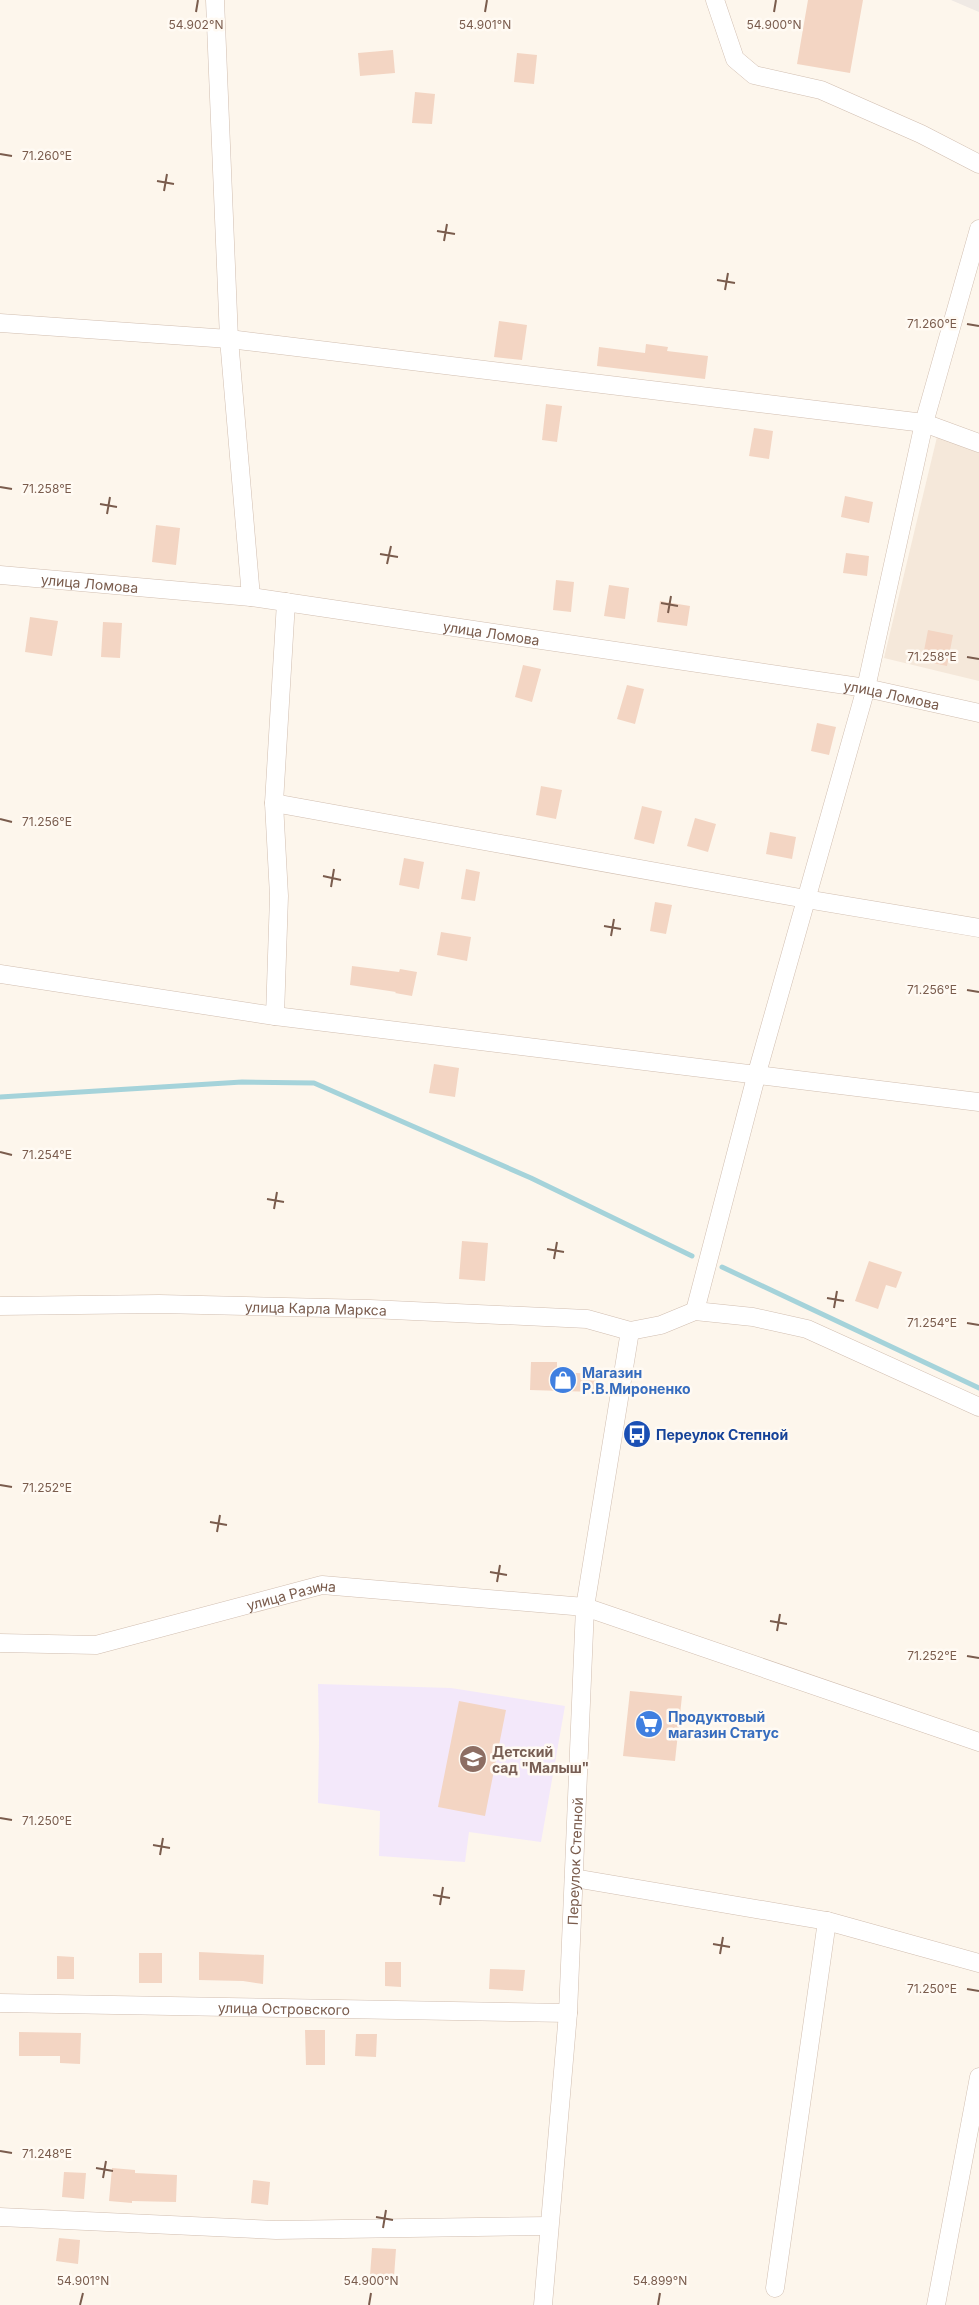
<svg xmlns="http://www.w3.org/2000/svg" width="979" height="2305" font-family="Inter,sans-serif">
<rect width="100%" height="100%" fill="#fdf6ec"/>
<!-- residential -->
<path fill="#f5e8da" d="M937,437L979,453V681L884,658Z"/>
<!-- industrial -->
<path fill="#efe9e4" d="M951,0H979V12Z"/>
<!-- education -->
<path fill="#f3e8fa" d="M318,1684L451,1688L565,1706L541,1842L469,1832L465,1862L379,1856L380,1811L318,1803L319,1740Z"/>
<g fill="none" stroke-linecap="round" stroke-linejoin="round">
<!-- stream -->
<path stroke="#a5d3da" stroke-width="5" d="M0,1097L242,1082L314,1083L531,1178L692,1256
M722,1267L979,1388"/>
</g>
<!-- building -->
<path fill="#f3d5c3" d="M808,0H863L850,73L797,64Z
M393,50L395,73L360,76L358,53Z
M517,53L537,55L534,84L514,82Z
M415,92L435,94L432,124L412,123Z
M499,321L527,325L522,360L494,357Z
M646,344L668,347L667,351L708,356L705,379L597,366L599,347L645,353Z
M546,404L562,406L557,442L542,440Z
M754,428L773,431L769,459L749,456Z
M845,496L873,502L869,523L841,517Z
M156,525L180,528L176,565L152,562Z
M846,553L869,556L867,576L843,573Z
M556,580L574,582L571,612L553,610Z
M609,585L629,588L625,619L604,616Z
M660,601L690,606L687,626L657,622Z
M30,617L58,621L52,656L25,652Z
M103,622L122,623L120,658L101,657Z
M928,630L953,635L947,666L922,661Z
M523,665L541,669L532,702L515,697Z
M627,685L644,689L635,724L617,719Z
M817,723L836,727L829,755L811,751Z
M541,786L562,790L556,819L536,815Z
M642,806L662,811L654,844L634,839Z
M695,818L716,824L708,852L687,846Z
M770,832L796,837L792,859L766,854Z
M404,858L424,862L419,889L399,885Z
M466,869L480,872L475,901L461,899Z
M655,902L672,905L666,934L650,931Z
M441,932L471,937L467,961L437,955Z
M352,966L399,972L400,969L417,972L412,996L395,993L396,992L350,985Z
M434,1064L459,1068L455,1097L429,1093Z
M462,1241L488,1243L485,1281L459,1279Z
M869,1261L902,1272L896,1288L886,1285L878,1309L855,1301Z
M531,1362H557V1372L596,1374L595,1392L530,1390Z
M630,1691L682,1696L675,1761L623,1756Z
M459,1701L506,1710L485,1816L438,1807Z
M199,1952L264,1955L263,1984L243,1981L199,1980Z
M139,1953H162V1983H139Z
M57,1956L74,1957V1979H57Z
M385,1962H401V1987L385,1986Z
M490,1969L525,1970L523,1991L489,1989Z
M305,2030H325V2065H306Z
M19,2032L81,2033L80,2064L60,2063V2056H19Z
M356,2034H377L376,2057L355,2056Z
M112,2168L135,2170V2173L177,2175L176,2202L132,2201V2203L109,2201Z
M64,2172L86,2173L84,2199L62,2197Z
M253,2180L270,2182L268,2205L251,2203Z
M59,2238L80,2240L78,2264L56,2261Z
M372,2248L396,2249L394,2277L370,2276Z"/>
<g fill="none" stroke-linecap="round" stroke-linejoin="round">
<!-- street casing -->
<g stroke="#d1beb0" stroke-width="19">
<g id="street">
<path d="M215,0L229,339L251,597"/>
<path d="M715,0L735,59L754,75L821,90L921,134L979,164"/>
<path d="M0,323L229,339L924,423L979,443"/>
<path id="s1" d="M0,575L251,597L866,688L979,713"/>
<path d="M274,803L806,899L979,928"/>
<path d="M0,974L275,1016L979,1102"/>
<path d="M275,1016L279,896L274,803L286,602"/>
<path id="s2" d="M0,1306L159,1304L370,1309L587,1319L630,1331L661,1325L695,1311L753,1317L807,1329L979,1407"/>
<path d="M695,1311L757,1073L866,688L924,423L979,229"/>
<path id="s3" d="M0,1643L96,1645L322,1585L585,1607L979,1742"/>
<path d="M574,1878L827,1921L979,1963"/>
<path id="s4" d="M0,2003L568,2013"/>
<path d="M0,2217L276,2230L549,2226"/>
<path d="M775,2288L827,1921"/>
<path id="s5" d="M543,2305L568,2013L585,1607L630,1331"/>
<path d="M936,2305L979,2077"/>
</g>
</g>
<!-- street -->
<use href="#street" stroke="#fff" stroke-width="18"/>
</g>
<!-- ticks -->
<path fill="none" stroke="#7a5c4d" stroke-width="2" d="M196,12L198,0M485,12L487,0M774,12L776,0M0,154L12,156M157,181L174,184M164,191L167,174M437,231L455,234M444,241L447,224M717,280L735,283M725,290L728,273M967,324L979,326M0,487L12,489M100,504L117,507M107,514L110,497M380,554L398,557M387,564L391,546M661,603L678,606M668,613L671,596M967,657L979,659M0,819L12,822M323,876L341,880M331,887L334,869M604,926L621,929M611,936L614,919M967,990L979,992M0,1152L12,1155M267,1199L284,1202M274,1209L277,1192M547,1249L564,1252M554,1259L557,1242M827,1298L844,1301M834,1308L837,1291M967,1323L979,1325M0,1485L12,1487M210,1522L227,1525M217,1532L220,1515M490,1572L507,1575M497,1582L500,1565M770,1621L787,1624M777,1631L780,1614M967,1656L979,1658M0,1818L12,1820M153,1845L170,1848M160,1855L163,1838M433,1895L450,1898M440,1905L443,1887M713,1944L730,1947M720,1954L723,1937M967,1989L979,1991M0,2151L12,2153M96,2168L113,2171M103,2178L106,2161M376,2217L393,2220M383,2228L386,2210M80,2305L83,2293M369,2305L371,2293M658,2305L660,2293"/>
<!-- icons -->
<defs>
<g id="shop-disc" transform="scale(1.4375)"><circle r="9.5" fill="#3f7fe0" stroke="#fffaf3"/><path d="M-5-2.5h2.3a2.7 3.5 0 0 1 5.4 0H5L5.5 6h-11ZM-1.5-2.5h3a1.5 2.3 0 0 0-3 0Z" fill="#fff"/></g>
<g id="bus-disc" transform="scale(1.4375)"><circle r="9.5" fill="#1a4fb4" stroke="#fffaf3"/><path d="M-5-6H5V4H4V6H2V4H-2V6H-4V4H-5ZM-3.5-4V0h7V-4ZM-3.5 1.2v1.5H-2V1.2ZM2 1.2v1.5H3.5V1.2Z" fill="#fff"/></g>
<g id="supermarket-disc" transform="scale(1.4375)"><circle r="9.5" fill="#3f7fe0" stroke="#fffaf3"/><path d="M-6-5.5h2.5l.6 2H6L4.5 2H-2.5L-4.4-4H-6ZM-1.5 3.2a1.3 1.3 0 1 0 .1 0ZM3 3.2a1.3 1.3 0 1 0 .1 0Z" fill="#fff"/></g>
<g id="school-disc" transform="scale(1.4375)"><circle r="9.5" fill="#8d6e63" stroke="#fffaf3"/><path d="M0-5L7-2L0 1L-7-2ZM-4 1L0 2.5L4 1V4Q0 6-4 4Z" fill="#fff"/></g>
</defs>
<g fill-rule="evenodd">
<use href="#shop-disc" x="563" y="1380"/>
<use href="#bus-disc" x="637" y="1434"/>
<use href="#supermarket-disc" x="649" y="1724"/>
<use href="#school-disc" x="473" y="1759"/>
</g>
<g text-anchor="middle" dominant-baseline="central" stroke-width="5" stroke-linejoin="round" paint-order="stroke">
<!-- street labels -->
<g font-size="14" fill="#7a5c4d" stroke="#fffaf3">
<text stroke="none"><textPath href="#s1" startOffset="90">улица Ломова</textPath></text>
<text stroke="none"><textPath href="#s1" startOffset="495">улица Ломова</textPath></text>
<text stroke="none"><textPath href="#s1" startOffset="900">улица Ломова</textPath></text>
<text stroke="none"><textPath href="#s2" startOffset="316">улица Карла Маркса</textPath></text>
<text stroke="none"><textPath href="#s3" startOffset="298">улица Разина</textPath></text>
<text stroke="none"><textPath href="#s5" startOffset="445">Переулок Степной</textPath></text>
<text stroke="none"><textPath href="#s4" startOffset="284">улица Островского</textPath></text>
</g>
<!-- shop labels -->
<g font-size="14" font-weight="bold" fill="#366cbe" stroke="#fffaf3" text-anchor="start">
<text x="582" y="1372">Магазин<tspan x="582" dy="16">Р.В.Мироненко</tspan></text>
<text x="668" y="1716">Продуктовый<tspan x="668" dy="16">магазин Статус</tspan></text>
</g>
<!-- transit labels -->
<g font-size="14" font-weight="bold" fill="#164399" stroke="#fffaf3" text-anchor="start">
<text x="656" y="1434">Переулок Степной</text>
</g>
<!-- education labels -->
<g font-size="14" font-weight="bold" fill="#785e54" stroke="#fffaf3" text-anchor="start">
<text x="492" y="1751">Детский<tspan x="492" dy="16">сад "Малыш"</tspan></text>
</g>
</g>
<g font-size="12" text-anchor="middle" fill="#7a5c4d" stroke="#fffaf3" stroke-width="5" stroke-linejoin="round" paint-order="stroke">
<text x="196" y="29">54.902°N</text>
<text x="485" y="29">54.901°N</text>
<text x="774" y="29">54.900°N</text>
<text x="47" y="160">71.260°E</text>
<text x="932" y="328">71.260°E</text>
<text x="47" y="493">71.258°E</text>
<text x="932" y="661">71.258°E</text>
<text x="47" y="826">71.256°E</text>
<text x="932" y="994">71.256°E</text>
<text x="47" y="1159">71.254°E</text>
<text x="932" y="1327">71.254°E</text>
<text x="47" y="1492">71.252°E</text>
<text x="932" y="1660">71.252°E</text>
<text x="47" y="1825">71.250°E</text>
<text x="932" y="1993">71.250°E</text>
<text x="47" y="2158">71.248°E</text>
<text x="83" y="2285">54.901°N</text>
<text x="371" y="2285">54.900°N</text>
<text x="660" y="2285">54.899°N</text>
</g>
</svg>
